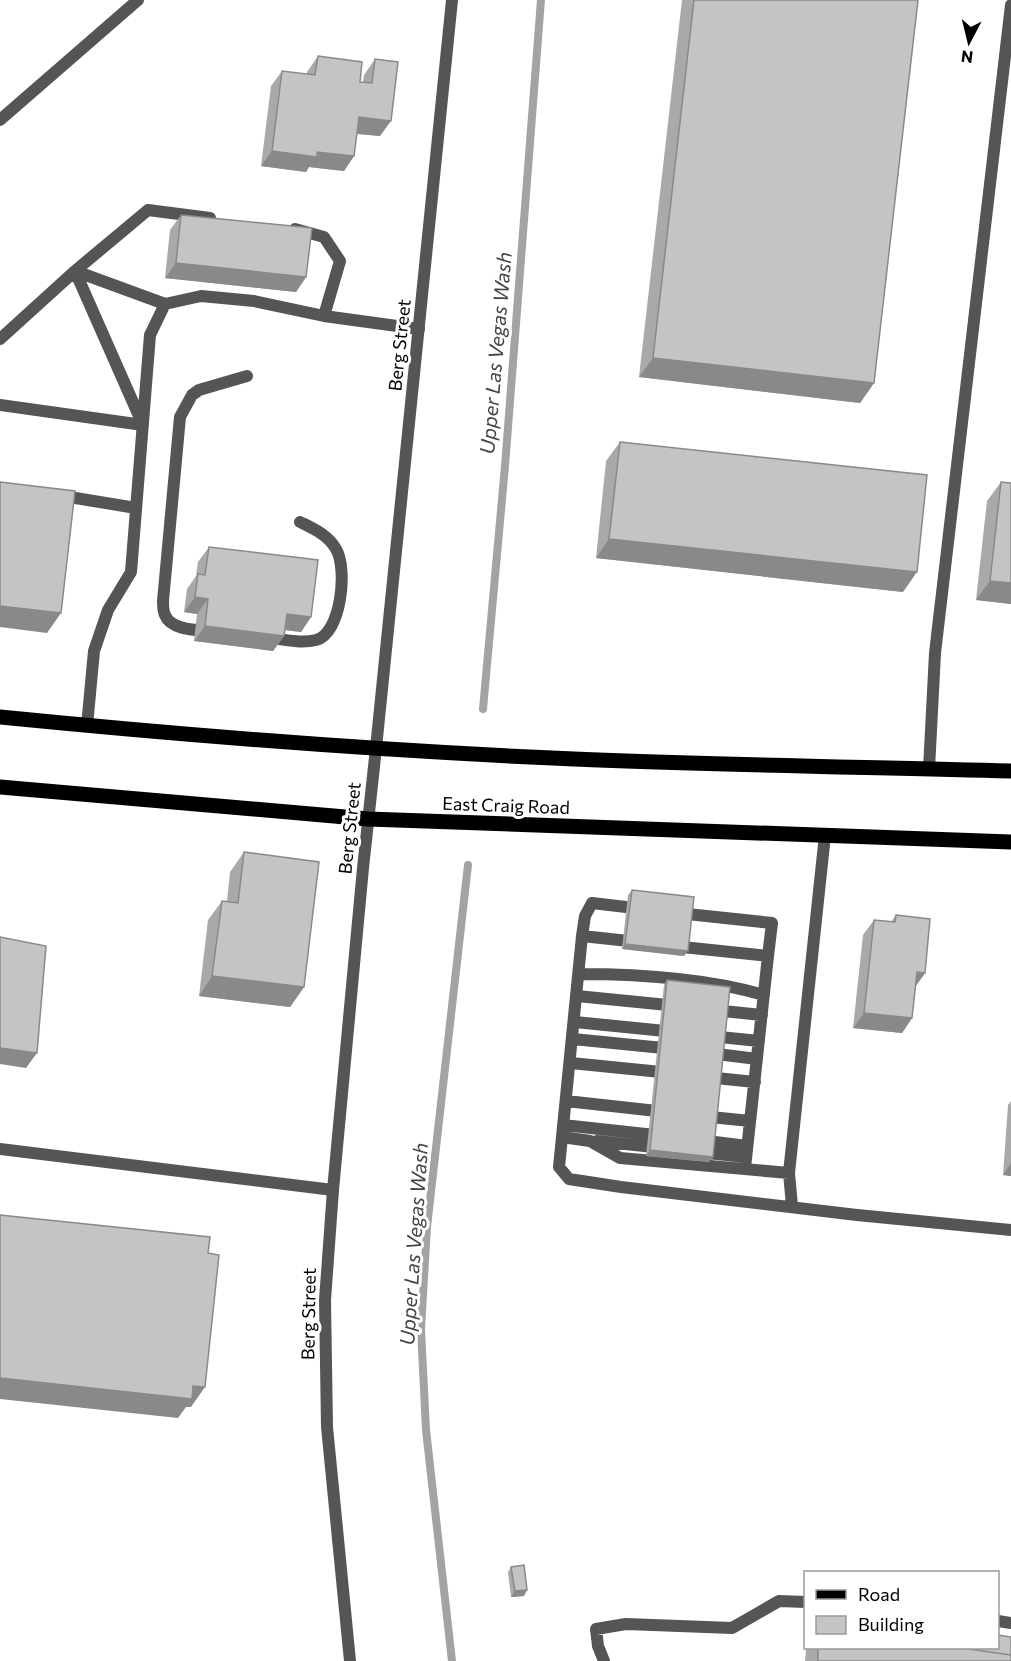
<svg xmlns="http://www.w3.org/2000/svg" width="1011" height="1661" font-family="Commissioner,sans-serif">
<rect width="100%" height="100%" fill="#fff"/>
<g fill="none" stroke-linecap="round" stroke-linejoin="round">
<!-- stream -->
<path stroke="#a3a3a3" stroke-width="8" d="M483,709L505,466L541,0
M452,1661L426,1430L421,1329L427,1227L468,865"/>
<!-- service -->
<path stroke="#555" stroke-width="12" d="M0,120L138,0
M295,229L324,237L340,261L324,316
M0,339L75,271L148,210L210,218
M0,405L143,425L75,271L165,304
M57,495L136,508
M209,631C196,630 171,630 165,615C163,611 163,605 163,601L180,417L192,395L199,390L247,376
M265,637C281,639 300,644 316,640C341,634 348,569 336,549C328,535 314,529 300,522
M87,726L94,651L108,610L131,572L150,335L165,304L201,296L254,301L324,316L419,329
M929,769L935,653L1011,5
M678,913L772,923L768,956
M582,936L585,916L592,903L643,909
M638,942L582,936L559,1167L569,1179L621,1187L857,1215L1011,1230
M673,946L768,956L745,1168
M579,974C641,974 705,978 764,995
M577,996L678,1006
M713,1010L762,1015
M575,1022L675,1032
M710,1036L759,1041
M573,1039L673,1049
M709,1053L757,1059
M571,1063L671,1073
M706,1077L755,1082
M566,1101L666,1112
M701,1116L750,1121
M563,1125L664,1136
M562,1137L590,1141L620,1158L789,1173
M699,1140L747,1146
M597,1141L663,1148
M0,1149L333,1190
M698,1152L746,1157
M792,1206L789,1173L825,835
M998,1621L1011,1623
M604,1661L598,1646L596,1629L626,1624L732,1628L779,1601L806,1602"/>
<!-- minor -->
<path stroke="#555" stroke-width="12" d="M376,748L452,0"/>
<!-- tertiary -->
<path stroke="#555" stroke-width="12" d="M350,1661L327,1427L325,1300L333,1190L363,868L376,748"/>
<!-- primary -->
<path stroke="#000" stroke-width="15" d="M0,717C191,736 382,751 574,759C719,765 865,767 1011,771
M0,787L368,819L1011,842"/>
</g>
<!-- wall -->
<path fill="#a9a9a9" d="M682,0H918L874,383L860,403L639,377Z
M318,56L360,82H363L364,75L375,59L380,136L357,134L354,156L344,171L309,167L306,172L261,166L271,86L282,71L307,74V72Z
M181,215L306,277L296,292L165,278L170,230Z
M620,442L903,592L596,558L606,461Z
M1001,482L1011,604L976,600L987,501Z
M209,547L311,617L301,632L285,630L284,636L273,651L194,641L197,614L184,612L187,589L196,576L198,562Z
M244,852L304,987L290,1007L199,996L208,920L222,901H227L230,872Z
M632,890L684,956L622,949L628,895Z
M896,915L925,973L916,986L912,1018L902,1033L853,1028L863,935L874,920L891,922Z
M667,980L709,1162L646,1156L664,985Z
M1011,1101V1176L1003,1175L1008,1105Z
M511,1567L524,1596L511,1597L508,1572Z
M807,1647H998L1011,1661H805L806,1650Z"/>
<!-- shaded-wall -->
<path fill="#898989" d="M359,117L391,121L380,136L348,133Z
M272,151L317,152L354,156L344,171L309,167L306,172L261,166Z
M176,263L306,277L296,292L165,278Z
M653,358L874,383L860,403L639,377Z
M609,539L917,572L903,592L596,558Z
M990,581L1011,583V604L976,600Z
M195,597L208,599L197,614L184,612Z
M0,606L61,613L47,633L0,627Z
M287,614L311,617L301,632L276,629Z
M205,626L284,636L273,651L194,641Z
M625,944L688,951L684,956L622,949Z
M917,972L925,973L914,988Z
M212,976L304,987L290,1007L199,996Z
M864,1013L912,1018L902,1033L853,1028Z
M0,1048L37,1053L26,1068L0,1064Z
M650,1150L713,1157L709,1162L646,1156Z
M1011,1163V1176L1003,1175Z
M0,1378L193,1386L205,1387L191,1407H186L178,1418L0,1399Z
M527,1590L524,1596L511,1597L515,1591Z"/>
<!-- building -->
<path fill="#c4c4c4" stroke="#898989" stroke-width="1.5" d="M694,0H918L874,383L653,358Z
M318,56L362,62L360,82L372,83L375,59L398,62L391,121L359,117L354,156L317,152V157L272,151L282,71L315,75Z
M181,215L312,228L306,277L176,263Z
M620,442L927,475L917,572L609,539Z
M0,482L75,491L61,613L0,606Z
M1001,482L1011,483V583L990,581Z
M209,547L318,560L311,617L287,614L284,636L205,626L208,599L195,597L198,574L205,575Z
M244,852L319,862L304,987L212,976L222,901L238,903Z
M632,890L694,897L688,951L625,944Z
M896,915L930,919L925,973L917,972L912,1018L864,1013L874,920L895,922Z
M0,937L46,946L37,1053L0,1048Z
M667,980L730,987L713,1157L650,1150Z
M0,1215L210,1237L208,1253L219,1255L205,1387L193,1386L192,1399L0,1378Z
M524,1565L527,1590L515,1591L511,1567Z
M998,1635L1011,1637V1655L954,1647H998Z
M818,1647H954L1011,1655V1661H818Z"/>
<g text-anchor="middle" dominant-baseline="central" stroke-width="6" stroke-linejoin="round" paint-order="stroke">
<!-- street labels -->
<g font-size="18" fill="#000" stroke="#fff">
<text transform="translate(399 345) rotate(-84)">Berg Street</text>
<text transform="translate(506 805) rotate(2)">East Craig Road</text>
<text transform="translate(349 828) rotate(-84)">Berg Street</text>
<text transform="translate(308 1314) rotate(-89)">Berg Street</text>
</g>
<!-- water labels -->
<g font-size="20" font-style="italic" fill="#444" stroke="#fff">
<text transform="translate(495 353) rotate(-85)">Upper Las Vegas Wash</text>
<text transform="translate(413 1244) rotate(-86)">Upper Las Vegas Wash</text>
</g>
</g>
<!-- legend -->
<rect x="804" y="1571" width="195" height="78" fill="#ffffff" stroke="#999999" stroke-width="1.5"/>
<rect x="816" y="1590" width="30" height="9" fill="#000000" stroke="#999999" stroke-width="1.5"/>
<text x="858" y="1601" font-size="18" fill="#000000">Road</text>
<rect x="816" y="1616" width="30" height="18" fill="#c4c4c4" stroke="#999999" stroke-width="1.5"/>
<text x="858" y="1631" font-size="18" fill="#000000">Building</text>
<!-- north arrow -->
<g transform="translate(969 42) rotate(187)" stroke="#ffffff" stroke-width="4.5" paint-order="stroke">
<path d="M0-4.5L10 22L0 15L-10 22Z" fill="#000000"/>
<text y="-9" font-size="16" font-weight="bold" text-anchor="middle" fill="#000000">N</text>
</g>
</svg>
